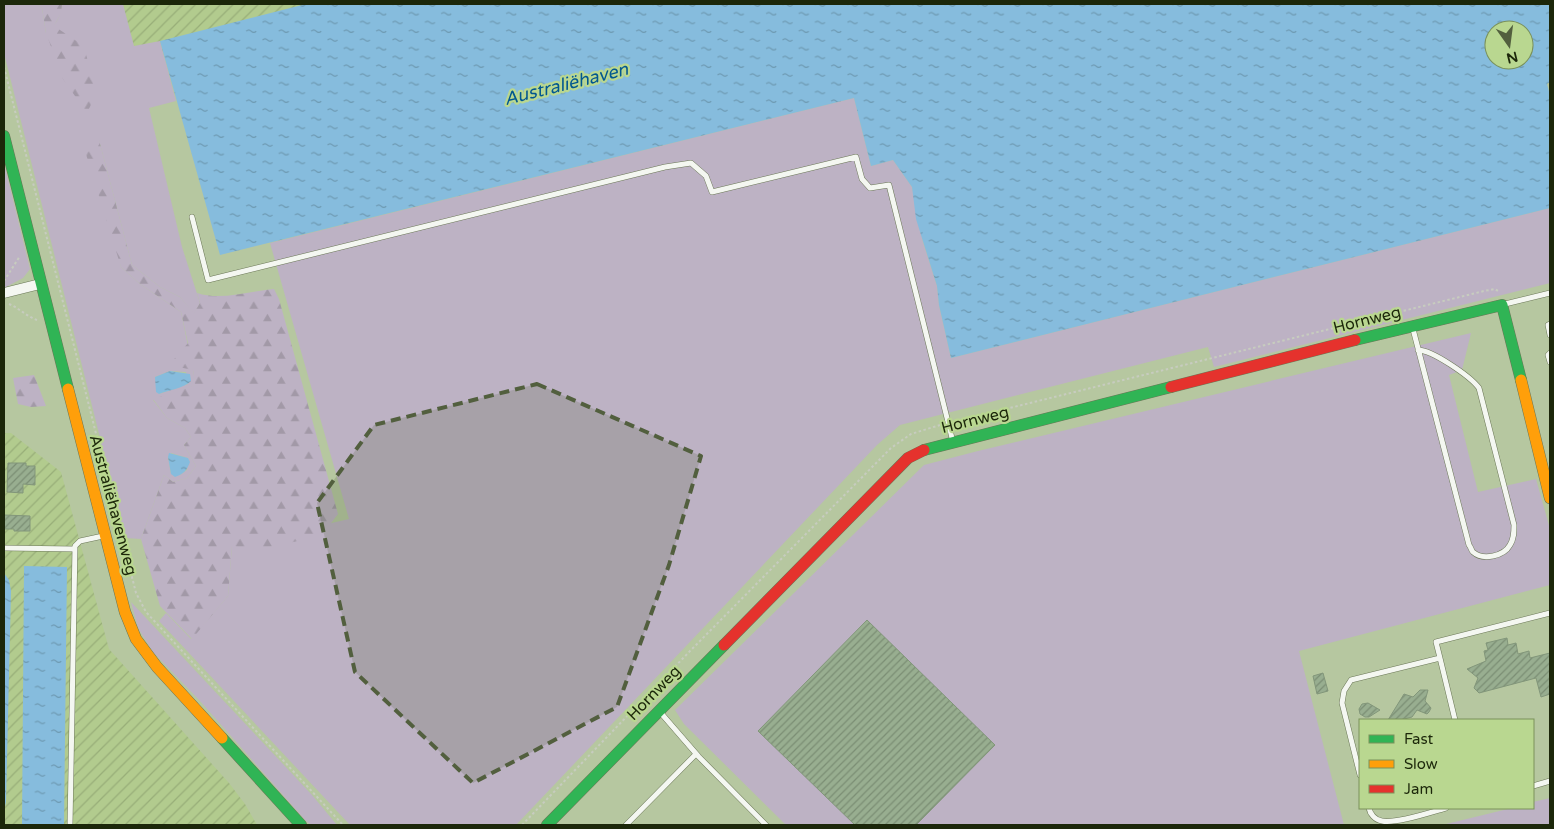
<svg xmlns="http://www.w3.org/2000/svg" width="1554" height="829" font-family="'Varela Round',sans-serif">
<defs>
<pattern id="industrial-furrows" width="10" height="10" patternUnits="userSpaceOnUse" patternTransform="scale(1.25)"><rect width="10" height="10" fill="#b2cb8e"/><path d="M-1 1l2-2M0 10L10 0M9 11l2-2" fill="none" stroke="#98ae79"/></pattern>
<pattern id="forest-firs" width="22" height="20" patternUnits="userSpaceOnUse" patternTransform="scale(1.25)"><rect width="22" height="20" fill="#bdb2c4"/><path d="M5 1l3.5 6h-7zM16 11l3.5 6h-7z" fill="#a299a7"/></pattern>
<pattern id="water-ripples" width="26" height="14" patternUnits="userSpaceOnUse" patternTransform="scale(1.25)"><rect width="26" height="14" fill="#86bcdd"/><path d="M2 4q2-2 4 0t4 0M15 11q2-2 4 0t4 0" fill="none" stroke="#6d99b1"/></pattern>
<pattern id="building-hatch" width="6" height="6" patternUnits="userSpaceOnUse" patternTransform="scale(1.25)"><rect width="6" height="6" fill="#98ae90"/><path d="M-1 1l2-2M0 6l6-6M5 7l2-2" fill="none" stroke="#7b8e74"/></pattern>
</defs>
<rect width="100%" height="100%" fill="#b6c7a0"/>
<!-- industrial -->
<path fill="url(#industrial-furrows)" d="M98,4H386L122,68Z
M4,433H11L61,472L109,649L229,783L245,804L257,825H4Z"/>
<!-- green -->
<path fill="#bdb2c4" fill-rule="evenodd" d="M4,4H37L42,8L46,33C56,25 61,16 62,4H123L134,46L160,41L176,101L149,108L182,247L200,303L194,314L180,297L160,287L132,265L99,140L121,267L140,284L181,312L196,385L153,400L167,418L185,428L191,437L184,445L196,466L187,478L173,482L164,475L141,539L125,538L4,53ZM170,371L186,372L188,384L159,394L155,377ZM171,453L188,458L187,470L180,475L171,474L168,457Z
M854,98L871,166L893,160L912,187L923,242L937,286L939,305L951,358L1550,208V283L1214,367L1208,347L900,425L877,445L516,825H350L159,621L166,613L191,639L228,596L232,546L349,519L270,243Z
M4,163L30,269L23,278L4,288Z
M1471,333L1462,370L1449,375L1478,492L1536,479L1550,529V585L1299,651L1344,825H786L684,724L675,710L924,465L978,451Z
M131,602L312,795L337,825H311L306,821L200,701L153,652L138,628Z
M1550,798V825H1442L1512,808H1533V802Z"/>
<!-- forest -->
<path fill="url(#forest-firs)" d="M37,4H62L61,13L54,26L84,46L96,94L87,113L63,79L46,33L42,8Z
M99,140L132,265L160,287L180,297L194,313L200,303L197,293C221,301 249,291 274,289L279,299L338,514L322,535L277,546L250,549L232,546L228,596L192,639L160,606L141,539L164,475L173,482L187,478L196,466L184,445L191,437L185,428L167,418L153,399L195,385L193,370L169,365L188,343L181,312L140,284L121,267L85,151Z
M34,375L46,406L31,407L18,404L13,378Z"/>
<!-- water -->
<path fill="url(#water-ripples)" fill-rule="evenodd" d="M306,4H1550V82L1547,84L1550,95V208L951,358L939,305L937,286L916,219L912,187L893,160L871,166L854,98L220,255L160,41ZM1494,30H1524V60H1494Z
M170,371L190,374L191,381C184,388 169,390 159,394L156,392L155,377Z
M169,453L188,458L190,462C187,470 184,474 175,477L171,474L168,457Z
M24,566L67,567L64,825H22Z
M4,573L9,580L11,591L6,802L4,810Z"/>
<!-- building -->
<path fill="url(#building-hatch)" stroke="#82967a" d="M8,463H26V466H35V485L23,484V493L7,492Z
M4,515L30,516V531H14V529H4Z
M867,620L995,745L916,825H855L758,731Z
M1507,638L1508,645L1516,643L1518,654L1529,651L1530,658L1550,653V694L1541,697L1536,678L1479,693L1474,688L1478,678L1467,669L1486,661L1484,651L1488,650L1486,643Z
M1323,673L1328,691L1317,694L1313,676Z
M1420,690H1428L1425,701L1431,708L1429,712L1427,714L1417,710L1412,717L1400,720H1388L1404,694L1413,697Z
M1368,703L1380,710L1369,717H1365L1360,714L1359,709L1362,704Z"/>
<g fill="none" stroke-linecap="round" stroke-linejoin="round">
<!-- lane casing -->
<g stroke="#6b7757" stroke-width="6">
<path id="lane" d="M192,217L208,280L665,167L691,163L706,176L712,192L856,157L862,179L870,188L889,185L953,442
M1505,304L1550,293
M1550,324L1548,325L1550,335
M1413,329L1469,545C1471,547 1471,550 1473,552C1483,561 1504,556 1510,545C1514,539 1514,532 1514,525L1479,388C1470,376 1432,350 1418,350
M1550,353L1548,355L1550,362
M4,548L75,549
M1440,658L1455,720
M660,712L699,757L766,825
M1360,775L1342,703L1344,691L1351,680L1440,658L1436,642L1550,613
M1533,786L1550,781
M1369,808C1370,814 1375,820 1382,821C1396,824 1431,812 1446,808
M70,825L75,546L80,541L103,536
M626,825L696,754"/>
</g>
<!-- street casing -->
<g stroke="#6b7757" stroke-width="11">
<path id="street" d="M4,293L40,284"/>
</g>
<!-- fast casing -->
<g stroke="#6b7757" stroke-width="12">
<path id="fast" d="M4,136L68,389
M1355,340L1502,305L1521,380
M924,450L1171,387
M222,738L301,825
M547,825L724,645"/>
</g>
<!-- slow casing -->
<g stroke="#6b7757" stroke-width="12">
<path id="slow" d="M1521,380L1550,498
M68,389L125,612L136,639L157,667L222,738"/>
</g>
<!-- jam casing -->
<g stroke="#6b7757" stroke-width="12">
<path id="jam" d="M1171,387L1355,340
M724,645L908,458L924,450"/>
</g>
<!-- path -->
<path stroke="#c7ccbf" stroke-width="2" stroke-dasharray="2.5 2.5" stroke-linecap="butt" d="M4,67L136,593L146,612L343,825
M4,281L20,256
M9,304C19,308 26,316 37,320
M957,421L1484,291L1495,289L1498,291
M522,825L691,650L891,448L911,434L940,425"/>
<!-- lane -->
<use href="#lane" stroke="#f4f7f1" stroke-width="5"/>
<!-- street -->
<use href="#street" stroke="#f4f7f1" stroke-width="10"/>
<!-- fast -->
<use href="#fast" stroke="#30b455" stroke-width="11"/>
<!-- slow -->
<use href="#slow" stroke="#ff9f0a" stroke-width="11"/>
<!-- jam -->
<use href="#jam" stroke="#e5322d" stroke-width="11"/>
</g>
<!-- marked area -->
<path fill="#525f3e" fill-opacity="0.2" stroke="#525f3e" stroke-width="4" stroke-dasharray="10 6" stroke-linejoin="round" d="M537,384L701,456L669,565L617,707L473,783L355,672L317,503L374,425Z"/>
<g text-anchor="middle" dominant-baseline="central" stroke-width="4.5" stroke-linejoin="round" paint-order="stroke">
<!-- street labels -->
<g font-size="16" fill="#1c270a" stroke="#b9d790">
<text transform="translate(1367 320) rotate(-14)">Hornweg</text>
<text transform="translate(975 420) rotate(-14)">Hornweg</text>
<text transform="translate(113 505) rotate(75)">Australiëhavenweg</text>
<text transform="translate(654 693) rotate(-46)">Hornweg</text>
</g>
<!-- water labels -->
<g font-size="18" font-style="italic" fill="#015790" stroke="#b9d790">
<text transform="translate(566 84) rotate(-14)">Australiëhaven</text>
</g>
</g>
<!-- border -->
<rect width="1554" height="829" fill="none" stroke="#1c270a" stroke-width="10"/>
<!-- legend -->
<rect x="1359" y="719" width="175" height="90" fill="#b9d790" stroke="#7a915a"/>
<rect x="1369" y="735" width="25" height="8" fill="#30b455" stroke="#7a915a"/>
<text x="1404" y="744" font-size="15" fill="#1c270a">Fast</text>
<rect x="1369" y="760" width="25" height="8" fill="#ff9f0a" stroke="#7a915a"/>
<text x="1404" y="769" font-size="15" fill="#1c270a">Slow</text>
<rect x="1369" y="785" width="25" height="8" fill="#e5322d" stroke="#7a915a"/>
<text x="1404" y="794" font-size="15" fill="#1c270a">Jam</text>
<!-- north arrow -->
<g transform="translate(1509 45) rotate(166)"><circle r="24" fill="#b9d790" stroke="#7a915a"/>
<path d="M0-4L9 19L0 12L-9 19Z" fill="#525f3e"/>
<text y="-8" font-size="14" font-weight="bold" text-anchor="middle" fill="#1c270a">N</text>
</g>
</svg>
